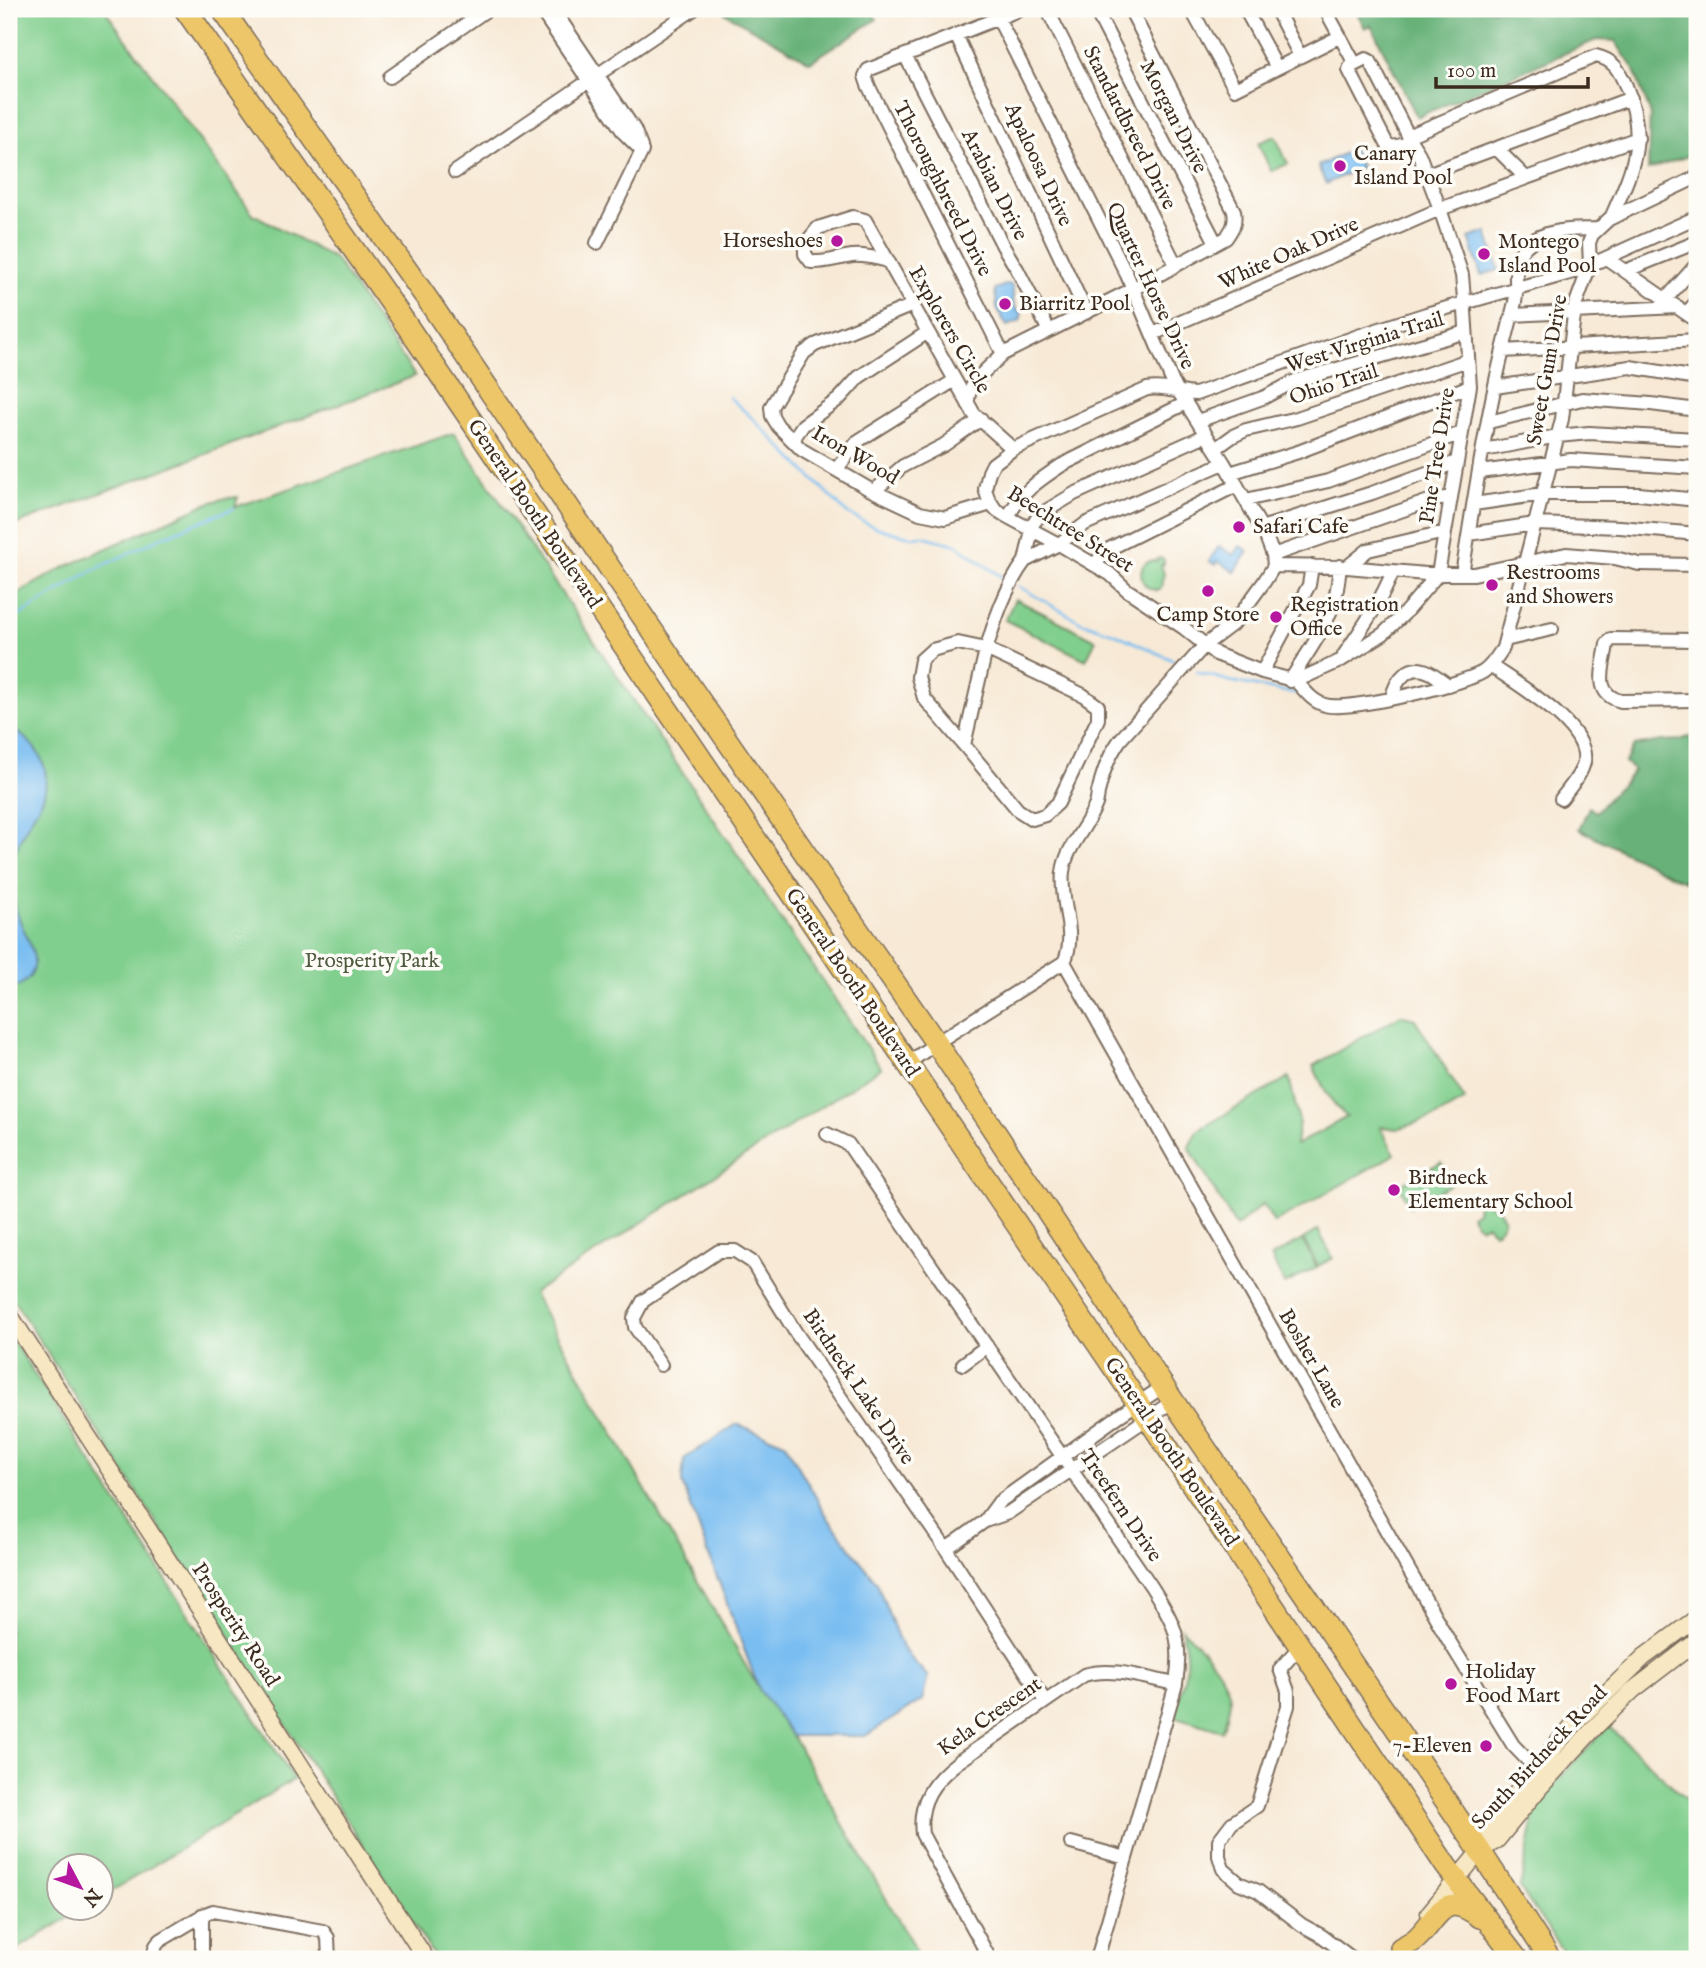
<svg xmlns="http://www.w3.org/2000/svg" width="1706" height="1968" font-family="'IM FELL English',serif">
<rect width="100%" height="100%" fill="#fdfcf7"/>
<filter id="ink" filterUnits="userSpaceOnUse"><feTurbulence type="fractalNoise" baseFrequency=".0143" numOctaves="2"/><feDisplacementMap in="SourceGraphic" scale="14" xChannelSelector="R" yChannelSelector="G"/><feConvolveMatrix kernelMatrix="1 2 1 2 8 2 1 2 1" color-interpolation-filters="sRGB"/></filter>
<filter id="wash" filterUnits="userSpaceOnUse"><feTurbulence type="fractalNoise" baseFrequency=".00686" numOctaves="4" result="noise"/><feDisplacementMap in="SourceGraphic" scale="28" xChannelSelector="R" yChannelSelector="G"/><feGaussianBlur stdDeviation="1.57" result="paint"/><feColorMatrix in="noise" values="0 0 0 0 0 0 0 0 0 0 0 0 0 0 0 0 0 1.4 0 .05"/><feComposite in="paint" operator="in"/></filter>
<g filter="url(#wash)">
<rect width="100%" height="100%" fill="#f7e9d5"/>
<!-- green -->
<path fill="#81cf8e" stroke="#5e7c56" stroke-width="2" d="M9,9H104L253,214L335,259L415,376L9,527Z
M1275,136L1288,164L1271,171L1258,143Z
M454,433L881,1068L533,1293L759,1689L792,1736L921,1959H436L9,1293V598L65,567L203,505L222,499L238,497L235,507Z
M1160,558L1164,560V564L1161,565L1164,574L1162,581L1163,584L1160,590C1135,593 1136,554 1157,562V559Z
M1015,599L1096,640L1086,660L1005,620Z
M1401,1015L1415,1019L1465,1100L1435,1117L1397,1129L1380,1127L1395,1154L1274,1223L1263,1204L1236,1227L1189,1147L1197,1131L1289,1077L1299,1121L1296,1145L1347,1117C1331,1104 1322,1085 1313,1066Z
M1441,1162L1453,1183L1410,1207L1399,1185Z
M1483,1199L1487,1200L1490,1206L1497,1207L1504,1218C1503,1225 1501,1229 1494,1232L1487,1225L1480,1227L1476,1224L1471,1215L1477,1211L1478,1204Z
M1318,1230L1333,1258L1318,1266L1303,1239Z
M1302,1240L1317,1267L1285,1284L1271,1257Z
M9,1334L294,1779L102,1897V1867H60V1909H83L9,1954Z
M1181,1628C1197,1643 1229,1676 1230,1699C1230,1709 1225,1721 1222,1731L1173,1716C1184,1682 1192,1664 1181,1628Z
M1608,1726L1697,1809V1959H1568L1520,1888L1537,1802Z"/>
<!-- forest -->
<path fill="#68b279" stroke="#526e4c" stroke-width="2" d="M726,9H869L877,19L810,62L725,13Z
M1355,9H1697V153L1648,170L1650,112L1633,68L1615,41L1596,40L1417,117L1371,25L1365,28Z
M1697,734V886L1674,877L1579,829L1589,807L1596,812L1634,771L1625,762L1634,746L1662,741L1680,740Z"/>
<!-- water -->
<path fill="#7abef1" stroke="#5a7488" stroke-width="2" d="M1353,149L1361,167L1326,184L1318,166Z
M1487,232L1499,270L1481,275L1469,238Z
M1009,284L1013,287V301L1017,311L1021,310L1022,312L1020,321L1007,326L997,309L995,289Z
M1219,546L1234,555L1240,546L1248,551L1235,572L1217,561L1216,565L1209,561Z
M9,727C36,742 53,766 43,798C40,804 36,811 32,817C22,835 13,851 12,872C11,885 12,897 16,910C25,941 56,973 9,990Z
M737,1424L785,1443L828,1518L877,1583L902,1648L928,1677L922,1700L865,1736H792L759,1689L682,1483L684,1459Z"/>
<g fill="none" stroke-linecap="round" stroke-linejoin="round">
<!-- stream -->
<path stroke="#7abef1" stroke-width="2.5" d="M729,397L751,417L848,514L872,526L891,532L912,537L923,536L957,545L1003,578
M1018,586L1081,622L1116,634L1177,662
M9,622L90,572L164,536L234,508
M1197,672L1229,681L1297,694"/>
</g>
</g>
<g filter="url(#ink)">
<g fill="none" stroke-linecap="round" stroke-linejoin="round">
<!-- street casing -->
<g stroke="#7d6d5e" stroke-width="16">
<path id="street" d="M540,9L624,133L642,151
M553,9L634,129L641,147
M1021,9L868,70L865,76L868,85L1003,354L1133,289L1226,238C1233,228 1236,223 1234,211L1130,9
M1047,9L1176,265
M1095,9L1216,243
M1191,9L1235,89L1339,37
M1245,9L1277,68
M1276,9L1300,56
M1325,9L1355,64
M998,18L1127,275L1173,383L1224,463L1265,534L1273,555L1274,566
M956,35L1086,312
M905,55L1003,246L1017,269L1049,331
M1366,59L1370,61L1412,143L1392,147L1387,144L1349,70L1350,67Z
M390,77L488,9
M1408,136L1596,56C1614,60 1619,70 1626,86C1648,140 1633,168 1611,218
M1412,143L1419,154L1440,209L1462,275L1465,311L1470,386L1438,574L1403,615L1383,634L1340,661L1296,681L1262,672L1216,654L1184,628L1127,590L1110,574L1064,547L1006,516L995,509L988,498L985,489L989,472L993,464L1013,449L1147,389C1164,386 1178,393 1196,394L1361,335L1426,314L1577,271L1697,217
M1496,148L1526,178
M455,172L694,9
M1427,174L1631,98
M597,243L642,151
M1606,258L1697,321
M888,261C876,258 865,255 852,256C838,258 825,263 811,262L805,254V244L818,228L853,217L865,220L974,414L1013,449
M1625,271L1697,242
M1666,299L1697,264
M913,305L815,345L804,353L771,407L772,416L778,426L802,450L869,489L920,513L945,518L991,504
M1686,313L1697,302
M1512,315L1678,307
M1153,334L1440,209L1638,138
M1503,351L1697,340
M1495,387L1630,367L1697,378
M968,404C966,383 990,367 1003,354
M1198,421L1265,397L1295,381L1466,332
M1489,422L1582,399L1651,404L1697,410
M794,441L796,435L803,425L839,399L859,377L928,332
M1215,449L1233,436L1246,430L1297,418L1468,360
M1484,450L1558,436L1589,433L1697,439
M836,470L858,441L955,380
M1480,472L1571,460L1697,468
M1230,473L1298,452L1470,386
M874,491L903,466L944,445L981,419
M1246,500L1328,481L1462,433
M1474,504L1543,494H1639L1697,500
M1008,517C1020,493 1039,480 1062,465L1186,403
M1029,528L1041,514L1074,494L1206,435
M1261,528L1372,493L1457,462
M1032,530L1025,561L1059,544L1085,524L1224,463
M1469,534L1535,524L1620,527L1697,534
M1273,555L1429,501L1451,497
M1094,565L1107,550L1237,485
M1274,566L1347,567L1426,574H1474L1566,554L1615,558L1639,564L1697,565
M1347,567L1368,550L1445,532
M1462,574C1472,513 1481,451 1494,390C1500,360 1508,331 1515,302C1519,283 1510,261 1526,246C1543,229 1574,229 1597,229
M1505,640L1552,629
M1697,640L1611,639L1607,644C1604,667 1592,694 1621,701L1697,700
M1344,655C1362,628 1381,602 1393,571
M1491,666C1517,684 1590,726 1584,762C1581,776 1569,788 1561,799
M1262,672L1309,585L1312,566
M1290,681C1307,653 1329,625 1336,594C1338,585 1339,575 1340,566
M1296,681C1304,690 1313,702 1325,705C1347,712 1461,685 1483,672C1492,666 1497,657 1503,648L1562,419L1575,306L1590,265L1589,243L1592,235L1609,219L1697,177
M1392,697C1396,680 1409,662 1429,672C1436,675 1442,681 1448,685
M964,745L924,698L918,677L921,660L932,650L958,643L986,649L1083,695L1098,706V719L1058,803L1045,815L1032,819L1018,810L964,745L985,654C994,622 1005,588 1025,561
M1064,962L1449,1641L1513,1745L1536,1769
M907,1064L936,1043L1064,962C1078,934 1059,901 1063,872C1066,847 1087,828 1096,804C1098,799 1097,794 1099,789C1103,771 1110,754 1120,740L1205,645L1234,623L1264,582L1274,566
M827,1134L848,1144L1151,1586C1175,1624 1183,1639 1176,1684L1097,1959
M963,1364L987,1346
M661,1365L635,1327L634,1318L643,1301L719,1251H735L752,1262L796,1333L946,1549L1045,1701
M985,1521L1008,1513L1173,1401
M946,1549L985,1521L999,1502L1120,1415L1164,1386
M1300,1646L1280,1669L1288,1691V1706L1257,1806L1232,1823L1219,1840V1856L1223,1869L1239,1883L1258,1891L1302,1925L1322,1936L1353,1959
M1071,1843L1126,1858
M157,1959C154,1950 153,1947 161,1940L205,1914L213,1911L323,1931L328,1938L329,1959
M202,1959V1915
M990,1959L922,1834C918,1802 933,1781 958,1762L1084,1675C1114,1666 1146,1679 1176,1684"/>
</g>
<!-- secondary casing -->
<g stroke="#7d6d5e" stroke-width="19">
<path id="secondary" d="M9,1314L426,1959
M1480,1851L1488,1826L1574,1724L1644,1657L1697,1618
M1429,1913L1480,1851L1497,1840L1541,1786L1596,1726L1633,1690L1697,1641"/>
</g>
<!-- highway casing -->
<g stroke="#7d6d5e" stroke-width="24">
<path id="highway" d="M185,9L399,314L1138,1403L1446,1866L1517,1959
M222,9L428,300L700,701L936,1043L1169,1395L1480,1851L1550,1959
M1401,1948C1406,1945 1411,1943 1416,1939C1440,1917 1442,1889 1480,1917"/>
</g>
<!-- street -->
<use href="#street" stroke="#fff" stroke-width="12"/>
<!-- secondary -->
<use href="#secondary" stroke="#f7e8c3" stroke-width="16"/>
<!-- highway -->
<use href="#highway" stroke="#ecc669" stroke-width="21"/>
</g>
</g>
<!-- markers -->
<g fill="#b5179e" stroke="#fdfcf7" stroke-width="2.5">
<circle cx="1340" cy="166" r="7"/>
<circle cx="837" cy="241" r="7"/>
<circle cx="1484" cy="254" r="7"/>
<circle cx="1005" cy="304" r="7"/>
<circle cx="1239" cy="527" r="7"/>
<circle cx="1492" cy="585" r="7"/>
<circle cx="1208" cy="591" r="7"/>
<circle cx="1276" cy="617" r="7"/>
<circle cx="1394" cy="1190" r="7"/>
<circle cx="1451" cy="1684" r="7"/>
<circle cx="1486" cy="1746" r="7"/>
</g>
<g text-anchor="middle" dominant-baseline="central" stroke-width="7" stroke-linejoin="round" paint-order="stroke">
<!-- street labels -->
<g font-size="21" fill="#3b2a1e" stroke="#fdfcf7">
<text transform="translate(1173 117) rotate(63)">Morgan Drive</text>
<text transform="translate(1129 128) rotate(63)">Standardbreed Drive</text>
<text transform="translate(1038 165) rotate(65)">Apaloosa Drive</text>
<text transform="translate(994 185) rotate(63)">Arabian Drive</text>
<text transform="translate(942 189) rotate(63)">Thoroughbreed Drive</text>
<text transform="translate(1289 254) rotate(-24)">White Oak Drive</text>
<text transform="translate(1150 286) rotate(65)">Quarter Horse Drive</text>
<text transform="translate(949 330) rotate(60)">Explorers Circle</text>
<text transform="translate(1365 343) rotate(-17)">West Virginia Trail</text>
<text transform="translate(1548 370) rotate(-80)">Sweet Gum Drive</text>
<text transform="translate(1334 385) rotate(-18)">Ohio Trail</text>
<text transform="translate(855 456) rotate(30)">Iron Wood</text>
<text transform="translate(1438 456) rotate(-81)">Pine Tree Drive</text>
<text transform="translate(534 514) rotate(56)">General Booth Boulevard</text>
<text transform="translate(1070 530) rotate(32)">Beechtree Street</text>
<text transform="translate(852 983) rotate(56)">General Booth Boulevard</text>
<text transform="translate(1311 1359) rotate(60)">Bosher Lane</text>
<text transform="translate(858 1387) rotate(56)">Birdneck Lake Drive</text>
<text transform="translate(1171 1452) rotate(56)">General Booth Boulevard</text>
<text transform="translate(1120 1506) rotate(56)">Treefern Drive</text>
<text transform="translate(235 1625) rotate(57)">Prosperity Road</text>
<text transform="translate(990 1717) rotate(-35)">Kela Crescent</text>
<text transform="translate(1540 1758) rotate(-47)">South Birdneck Road</text>
</g>
<!-- poi labels -->
<g font-size="21" fill="#3b2a1e" stroke="#fdfcf7" text-anchor="start">
<text x="1354" y="154">Canary<tspan x="1354" dy="24">Island Pool</tspan></text>
<text x="823" y="241" text-anchor="end">Horseshoes</text>
<text x="1498" y="242">Montego<tspan x="1498" dy="24">Island Pool</tspan></text>
<text x="1019" y="304">Biarritz Pool</text>
<text x="1253" y="527">Safari Cafe</text>
<text x="1506" y="573">Restrooms<tspan x="1506" dy="24">and Showers</tspan></text>
<text x="1290" y="605">Registration<tspan x="1290" dy="24">Office</tspan></text>
<text x="1208" y="615" text-anchor="middle">Camp Store</text>
<text x="1408" y="1178">Birdneck<tspan x="1408" dy="24">Elementary School</tspan></text>
<text x="1465" y="1672">Holiday<tspan x="1465" dy="24">Food Mart</tspan></text>
<text x="1472" y="1746" text-anchor="end">7-Eleven</text>
</g>
<!-- park labels -->
<g font-size="21" fill="#505c40" stroke="#fdfcf7">
<text x="372" y="961">Prosperity Park</text>
</g>
</g>
<!-- margin -->
<rect width="1706" height="1968" fill="none" stroke="#fdfcf7" stroke-width="35"/>
<!-- north arrow -->
<g transform="translate(80 1887) rotate(131)"><circle r="33" fill="#fdfcf7" stroke="#afa8a0" stroke-width="2"/>
<path d="M0-5L12 26L0 18L-12 26Z" fill="#b5179e"/>
<text y="-10" font-size="19" font-weight="bold" text-anchor="middle" fill="#3b2a1e">N</text>
</g>
<!-- scale -->
<path d="M1436 77v10h152v-10" fill="none" stroke="#3b2a1e" stroke-width="3.5"/>
<text x="1447" y="77" font-size="21" fill="#3b2a1e" stroke="#fdfcf7" stroke-width="5" paint-order="stroke">100 m</text>
</svg>
